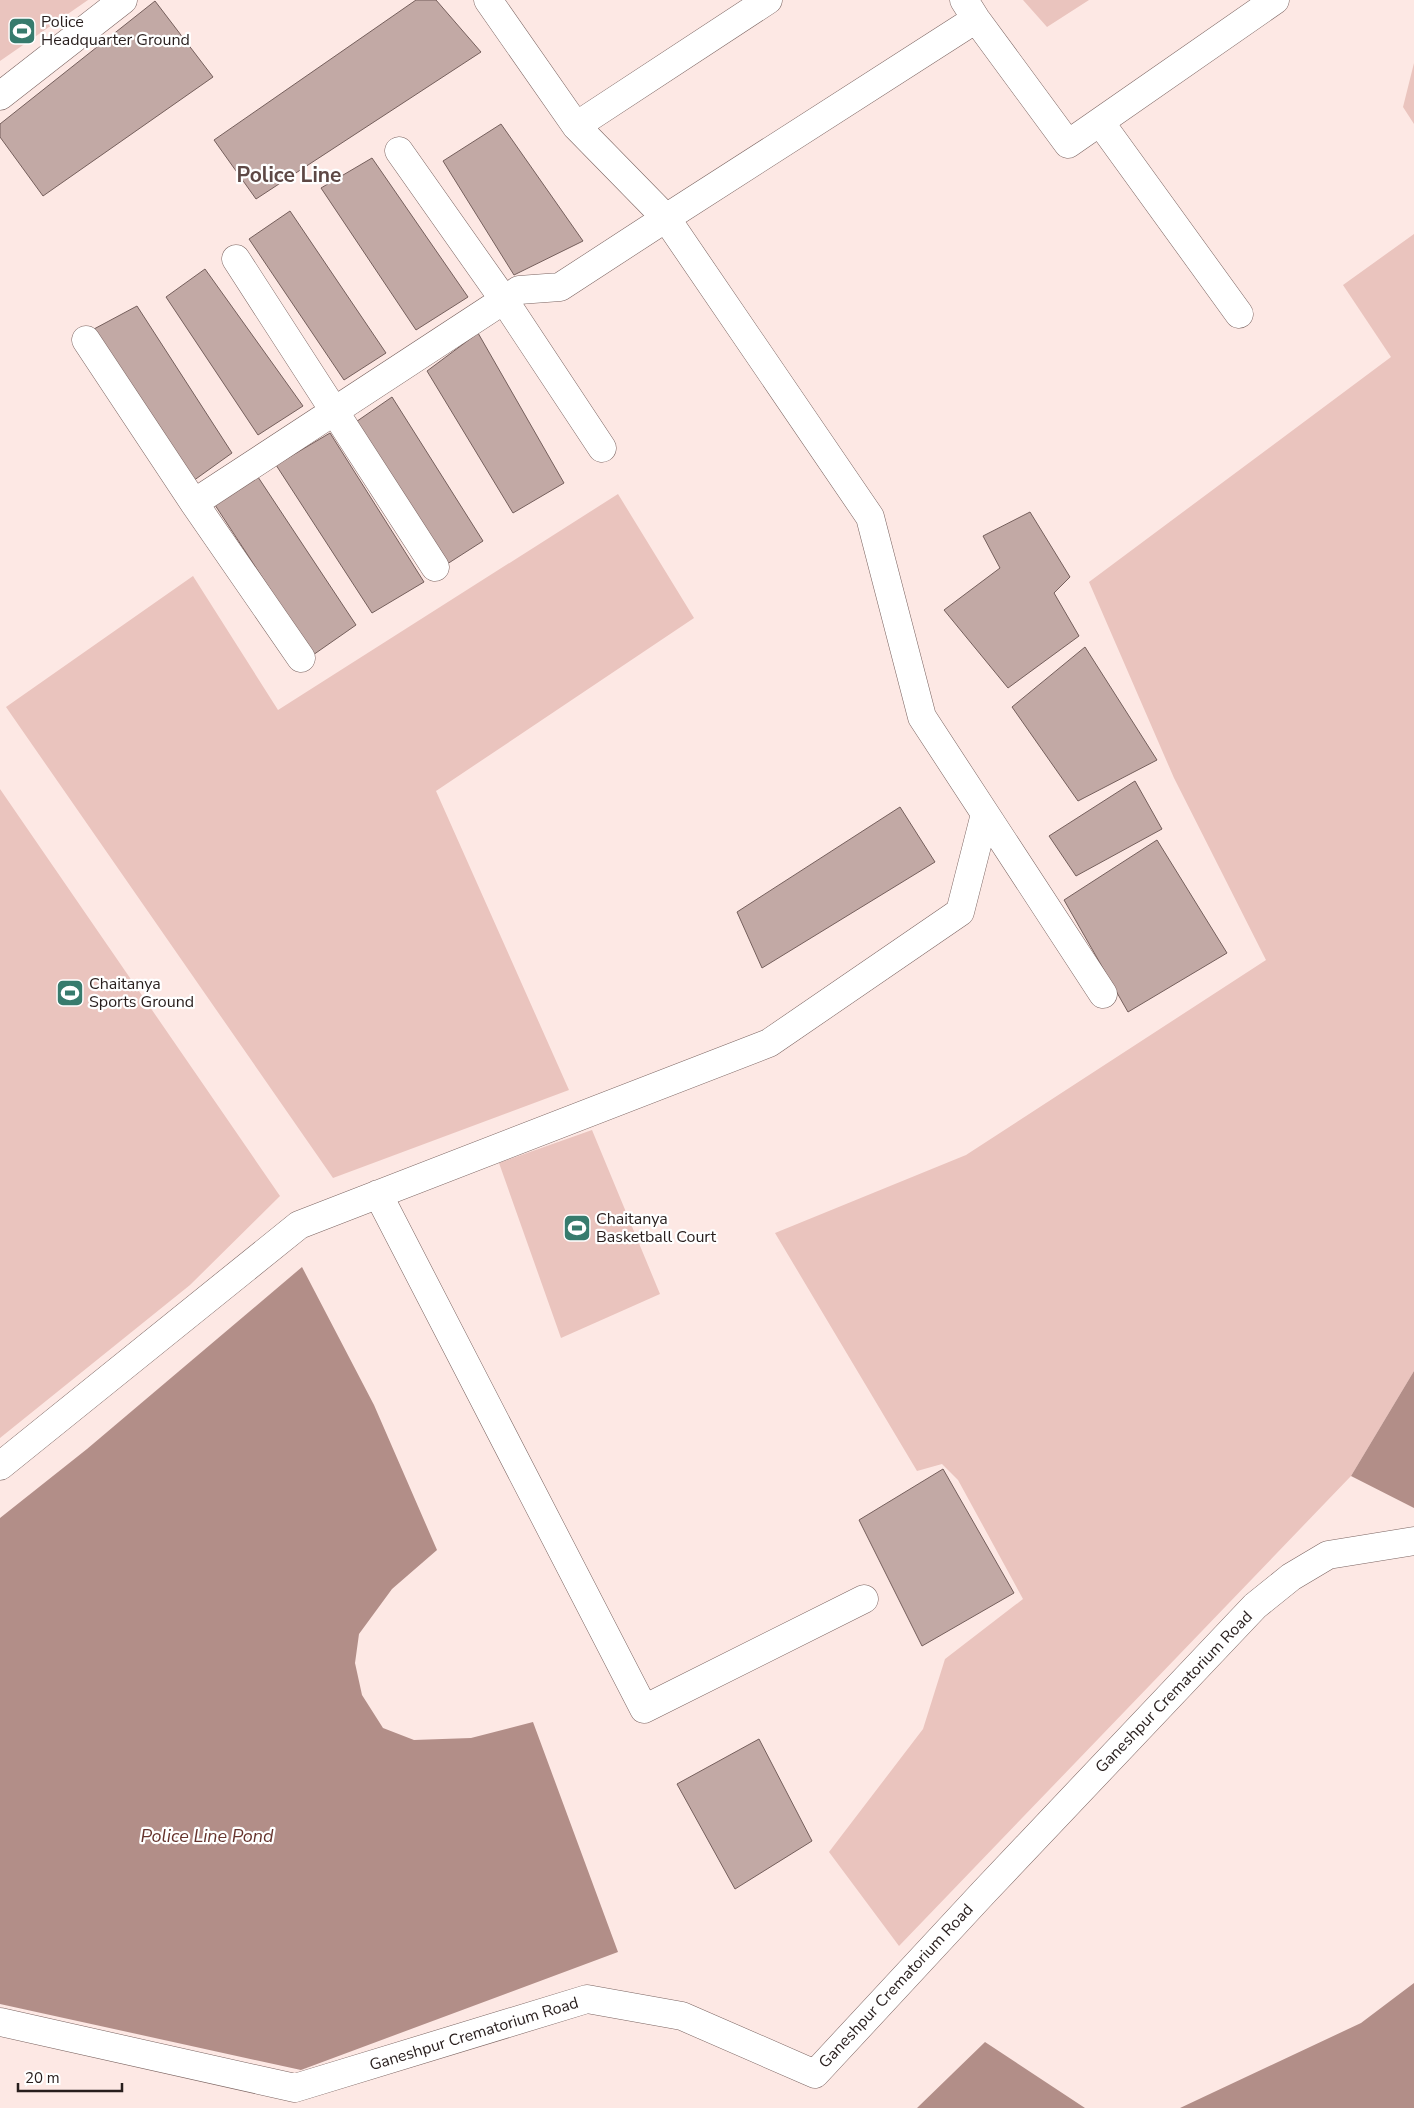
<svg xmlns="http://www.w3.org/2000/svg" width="1414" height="2108" font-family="'Nunito Sans',sans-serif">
<rect width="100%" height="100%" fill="#fde8e4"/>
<!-- green -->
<path fill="#eac4be" d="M0,0H88L0,61Z
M1023,0H1089L1047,27Z
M1414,63V124L1403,107Z
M1414,234V1371L1351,1476L899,1946L829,1852L923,1729L945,1659L1023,1599L958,1480L942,1464L917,1471L775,1233L966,1155L1266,960L1174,778L1089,582L1391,357L1343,285Z
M618,494L694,618L436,791L569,1090L333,1178L6,707L193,576L278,710Z
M0,789L280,1196L190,1285L0,1438Z
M592,1130L660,1294L561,1338L499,1163Z"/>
<!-- water -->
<path fill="#b28e88" d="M302,1267L374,1405L437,1550L392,1589L359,1634L355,1663L362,1695L383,1728L414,1740L471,1738L533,1722L618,1952L301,2070L0,2004V1518L87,1449Z
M1414,1371V1508L1351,1476Z
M1414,1983V2108H1180L1361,2023Z
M985,2042L1085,2108H917Z"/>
<!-- building -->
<path fill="#c2a9a5" stroke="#755f5c" d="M416,0H436L481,52L256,199L214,140Z
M155,1L213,77L43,196L0,137V124Z
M501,124L583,241L514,275L443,161Z
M372,158L468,297L416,330L321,188Z
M290,211L386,353L344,380L249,239Z
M205,269L303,406L258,435L166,297Z
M137,306L232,453L193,481L94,329Z
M478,333L564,483L513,513L427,371Z
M392,397L483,541L444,566L350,426Z
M330,433L424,582L372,613L276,465Z
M256,474L356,625L313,655L215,505Z
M1030,512L1070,577L1054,593L1079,636L1008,688L944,610L1000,568L983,536Z
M1085,647L1157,760L1078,801L1012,707Z
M1135,781L1162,829L1076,876L1049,836Z
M900,807L935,862L762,968L737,912Z
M1157,840L1227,953L1128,1012L1064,900Z
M943,1469L1014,1593L922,1646L859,1520Z
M759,1739L812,1841L735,1889L677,1784Z"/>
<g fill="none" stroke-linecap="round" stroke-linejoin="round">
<!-- street casing -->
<g stroke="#7b6461" stroke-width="29">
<path id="street" d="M488,0L576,126L666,218L976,19
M964,0L976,19L1068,144L1275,0
M1100,122L1239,314
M576,126L768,0
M399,151L504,300L602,448
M236,259L435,567
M86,340L194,503L301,658
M194,503L519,290L560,287L666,218L870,517L922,717L1103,994
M378,1194L644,1709L864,1599
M0,1466L299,1225L769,1043L960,912L985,814
M0,2022L295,2088L587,1999L682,2016L815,2074L984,1892L1255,1606L1291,1577L1328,1555L1414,1541"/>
</g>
<!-- secondary casing -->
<g stroke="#7b6461" stroke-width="29">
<path id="secondary" d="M0,96L123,0"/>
</g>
<!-- street -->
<use href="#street" stroke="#fff" stroke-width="28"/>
<!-- secondary -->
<use href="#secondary" stroke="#fff" stroke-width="28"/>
</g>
<!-- icons -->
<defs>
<g id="stadium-square" transform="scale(1.4375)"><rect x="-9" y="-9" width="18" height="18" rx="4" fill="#377b6d" stroke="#fff"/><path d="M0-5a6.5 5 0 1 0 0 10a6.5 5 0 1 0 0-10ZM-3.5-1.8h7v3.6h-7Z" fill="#fff"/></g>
</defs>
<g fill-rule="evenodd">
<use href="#stadium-square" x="22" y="31"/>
<use href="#stadium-square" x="70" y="993"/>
<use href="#stadium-square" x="577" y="1228"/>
</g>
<g text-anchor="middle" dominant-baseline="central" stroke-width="4.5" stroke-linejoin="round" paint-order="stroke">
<!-- poi labels -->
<g font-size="16" fill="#281e1d" stroke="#fff" text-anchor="start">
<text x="41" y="22">Police<tspan x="41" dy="18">Headquarter Ground</tspan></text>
<text x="89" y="984">Chaitanya<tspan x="89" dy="18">Sports Ground</tspan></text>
<text x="596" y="1219">Chaitanya<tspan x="596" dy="18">Basketball Court</tspan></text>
</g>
<!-- street labels -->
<g font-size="16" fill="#281e1d" stroke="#fff">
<text transform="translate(1174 1692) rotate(-46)">Ganeshpur Crematorium Road</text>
<text transform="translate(896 1986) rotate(-47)">Ganeshpur Crematorium Road</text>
<text transform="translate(474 2034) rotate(-17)">Ganeshpur Crematorium Road</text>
</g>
<!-- water labels -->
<g font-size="18" font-style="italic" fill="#66332c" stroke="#fff">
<text x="207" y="1836">Police Line Pond</text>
</g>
<!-- district labels -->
<g font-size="21" font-weight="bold" fill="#5d4845" stroke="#fff">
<text x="289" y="175">Police Line</text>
</g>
</g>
<!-- scale -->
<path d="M18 2083v8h104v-8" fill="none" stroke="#281e1d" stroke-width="2.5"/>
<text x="25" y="2083" font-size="15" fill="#281e1d" stroke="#ffffff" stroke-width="4" paint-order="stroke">20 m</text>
</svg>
